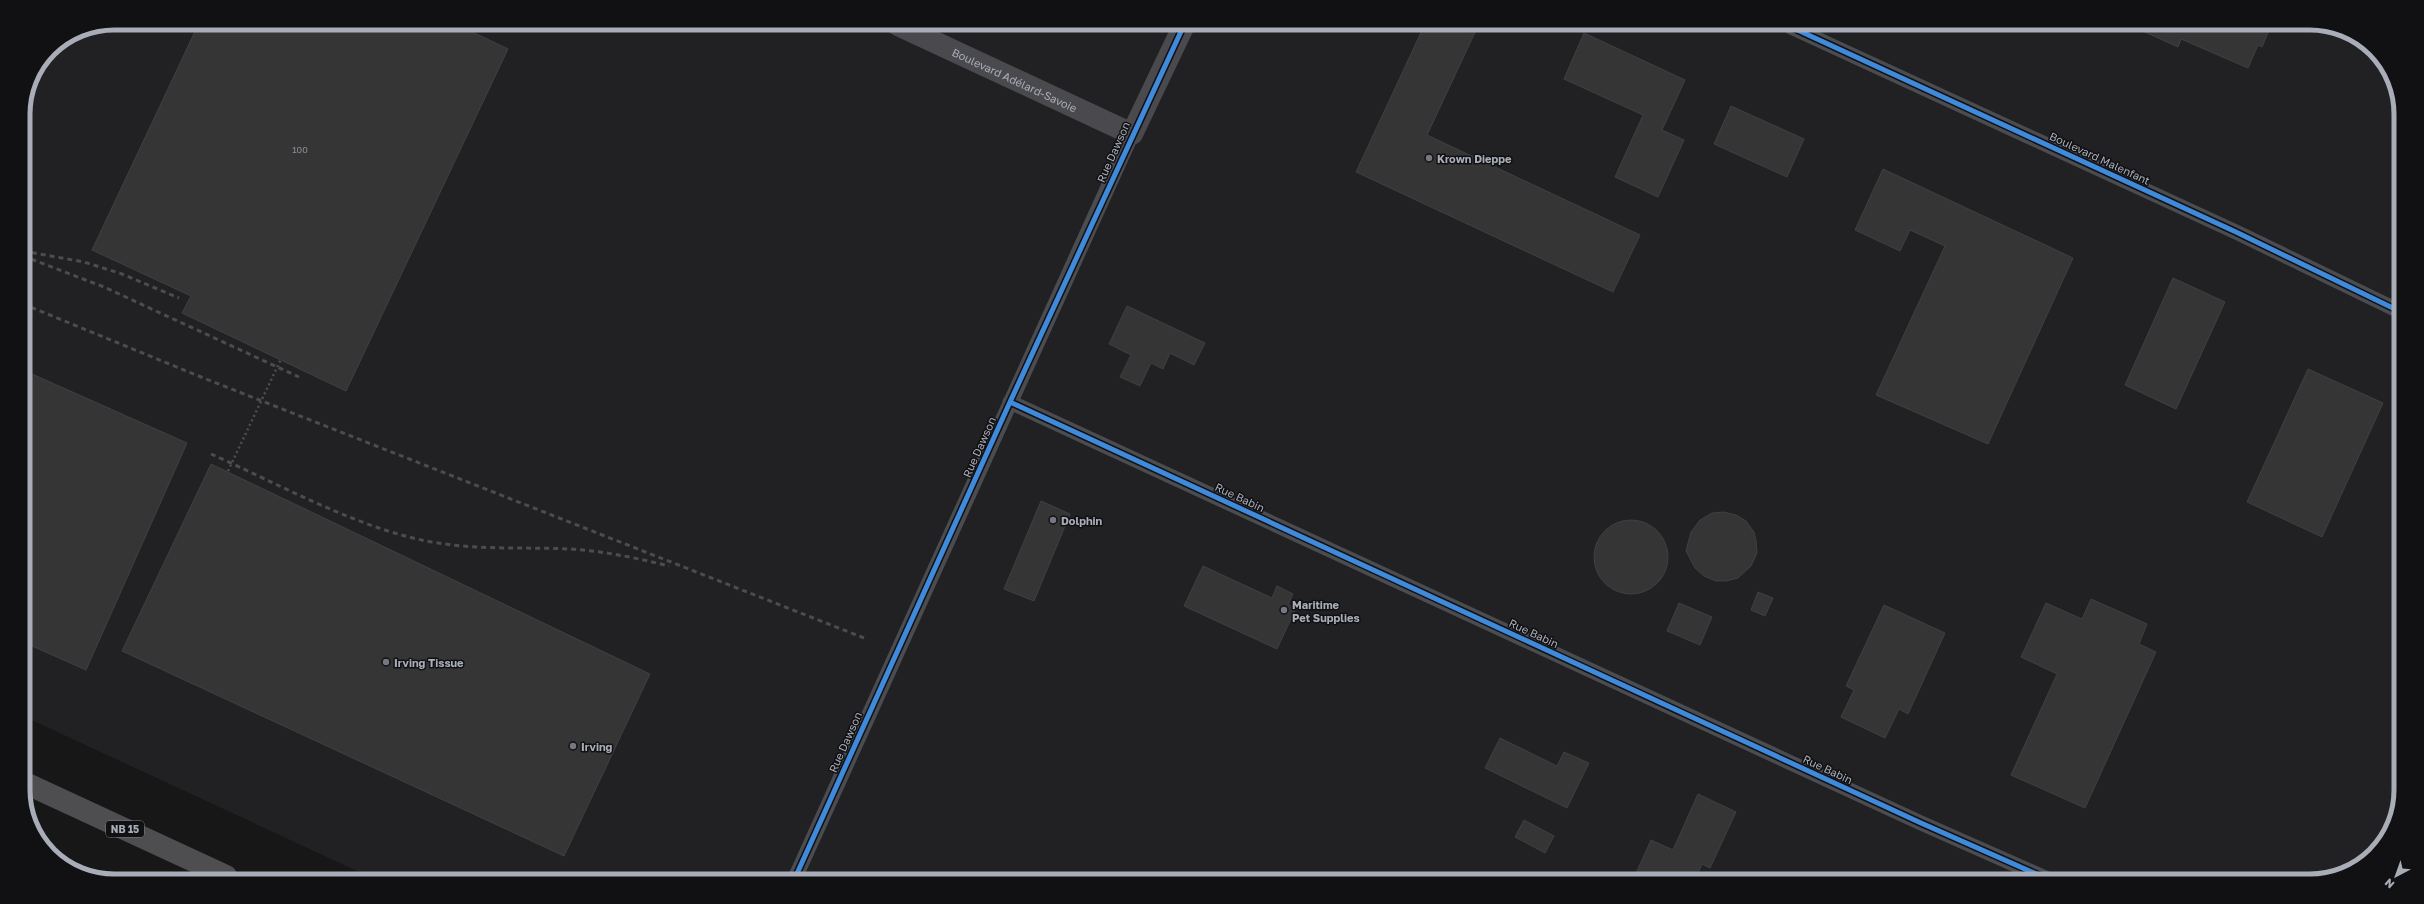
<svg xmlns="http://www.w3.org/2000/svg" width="2424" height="904" font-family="'Golos Text',sans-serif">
<rect width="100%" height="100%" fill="#171717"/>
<!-- built -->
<path fill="#212123" d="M114,23L2339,28L2382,59L2401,108L2396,819L2365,862L2310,881L370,877L23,716V109L30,79L50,50L80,30Z"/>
<!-- building -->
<path fill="#353536" stroke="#3f4043" d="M199,23L456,24L508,49L346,391L182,313L191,296L92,250Z
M1424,26H1478L1427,135L1640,235L1613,292L1356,172Z
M2134,27L2185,28H2270L2262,47L2258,45L2248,68L2181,39L2178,47Z
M1584,33L1685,80L1662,130L1684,140L1658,197L1615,177L1643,115L1564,79Z
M1731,106L1804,139L1787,177L1714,144Z
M1883,169L2073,258L1988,444L1876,395L1945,246L1910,230L1900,251L1855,230Z
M2173,278L2225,302L2176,409L2125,385Z
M1127,306L1205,343L1194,365L1170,353L1163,369L1151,363L1140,386L1120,377L1131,355L1109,344Z
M2308,369L2383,403L2322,537L2247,502Z
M23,370L187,443L86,670L23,642Z
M211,464L650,674L564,856L122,651Z
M1041,501L1070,514L1034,601L1004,589Z
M1724,512L1736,515L1746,521L1754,532L1756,540L1757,553L1751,566L1738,578L1726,581H1716L1704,576L1695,568L1686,551L1691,532L1700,520L1712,513Z
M1594 557a37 37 0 1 1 74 0a37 37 0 1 1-74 0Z
M1203,566L1272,598L1277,586L1293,594L1288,605L1296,608L1277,649L1184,606Z
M1758,592L1773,598L1765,616L1751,610Z
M2091,599L2147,624L2139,644L2156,652L2085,808L2011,775L2057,674L2021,657L2046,603L2082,619Z
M1679,603L1712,617L1700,645L1667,631Z
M1884,605L1945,633L1908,714L1899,709L1885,738L1841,717L1854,690L1846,686Z
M1500,738L1557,766L1564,752L1589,763L1567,808L1485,768Z
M1698,794L1736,812L1710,868L1702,864L1695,880H1633L1651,840L1673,850Z
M1524,820L1554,836L1545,853L1515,837Z"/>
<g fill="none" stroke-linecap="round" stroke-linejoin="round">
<!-- street -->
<path stroke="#4b4c50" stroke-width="15" d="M1791,27L2236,232L2399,311
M1010,402L1921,823L2050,880
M795,878L1132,134"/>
<!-- secondary -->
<path stroke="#4a4a4e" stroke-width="22" id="s1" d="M898,25L1132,134L1184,25"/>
<!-- highway -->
<path stroke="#4e4e51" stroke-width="22" d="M23,782L226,876"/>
<!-- rail -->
<path stroke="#4b4c4f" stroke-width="3" stroke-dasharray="5 4" stroke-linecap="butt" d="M23,251L84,262L122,274L179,298
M23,256L104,287L299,377
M23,304L201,377L864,638
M211,454C279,484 364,532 438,543C482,550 526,547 570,549C603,551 637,558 669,566"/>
<!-- path-bridge -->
<path stroke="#4d4e52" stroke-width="2.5" stroke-dasharray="2 3" stroke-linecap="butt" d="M228,471L281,359"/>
<!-- cycleway casing -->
<g stroke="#111113" stroke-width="8">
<path id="cycleway" d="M1791,27L2236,232L2399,311
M1010,402L1921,823L2050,880
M795,878L1010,402L1184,25"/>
</g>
<!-- cycleway -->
<use href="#cycleway" stroke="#408adc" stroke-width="5"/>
</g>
<!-- markers -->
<g fill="#757880" stroke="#111113" stroke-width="1.5">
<circle cx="1429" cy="158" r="4"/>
<circle cx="1053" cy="520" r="4"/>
<circle cx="1284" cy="610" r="4"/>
<circle cx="386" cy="662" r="4"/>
<circle cx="573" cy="746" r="4"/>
</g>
<g text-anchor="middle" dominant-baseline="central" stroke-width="3" stroke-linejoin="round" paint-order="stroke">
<!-- number labels -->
<g font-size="9" fill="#8b8f98">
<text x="300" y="149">100</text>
</g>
<!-- shield labels -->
<rect fill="#111113" stroke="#7b7e86" stroke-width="1" x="106" y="821" width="38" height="16" rx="3"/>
<g font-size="10" font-weight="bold" fill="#a8adb8">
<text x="125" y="829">NB 15</text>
</g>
<!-- street labels -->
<g font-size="11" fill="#a8adb8" stroke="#111113">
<text stroke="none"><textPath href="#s1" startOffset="129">Boulevard Adélard-Savoie</textPath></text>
<text transform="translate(1113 152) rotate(-66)">Rue Dawson</text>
<text transform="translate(2100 158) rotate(25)">Boulevard Malenfant</text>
<text transform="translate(979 447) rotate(-66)">Rue Dawson</text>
<text transform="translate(1240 497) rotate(25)">Rue Babin</text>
<text transform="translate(1534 633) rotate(25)">Rue Babin</text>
<text transform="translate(845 742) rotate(-66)">Rue Dawson</text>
<text transform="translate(1828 769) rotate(25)">Rue Babin</text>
</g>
<!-- poi labels -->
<g font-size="11" font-weight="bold" fill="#a8adb8" stroke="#111113" text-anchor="start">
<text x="1437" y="158">Krown Dieppe</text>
<text x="1061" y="520">Dolphin</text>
<text x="1292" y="604">Maritime<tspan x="1292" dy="13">Pet Supplies</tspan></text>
<text x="394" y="662">Irving Tissue</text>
<text x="581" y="746">Irving</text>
</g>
</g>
<!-- crop -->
<path d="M0 0H2424V904H0ZM114 30H2310A84 84 0 0 1 2394 114V790A84 84 0 0 1 2310 874H114A84 84 0 0 1 30 790V114A84 84 0 0 1 114 30Z" fill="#111113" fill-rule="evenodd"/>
<path fill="none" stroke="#a8adb8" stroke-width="5" d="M114 30H2310A84 84 0 0 1 2394 114V790A84 84 0 0 1 2310 874H114A84 84 0 0 1 30 790V114A84 84 0 0 1 114 30Z"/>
<!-- north arrow -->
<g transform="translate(2396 876) rotate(221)" stroke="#111113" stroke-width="3" paint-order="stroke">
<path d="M0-3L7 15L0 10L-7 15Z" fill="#a8adb8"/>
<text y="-6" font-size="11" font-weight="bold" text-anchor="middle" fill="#a8adb8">N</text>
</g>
</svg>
